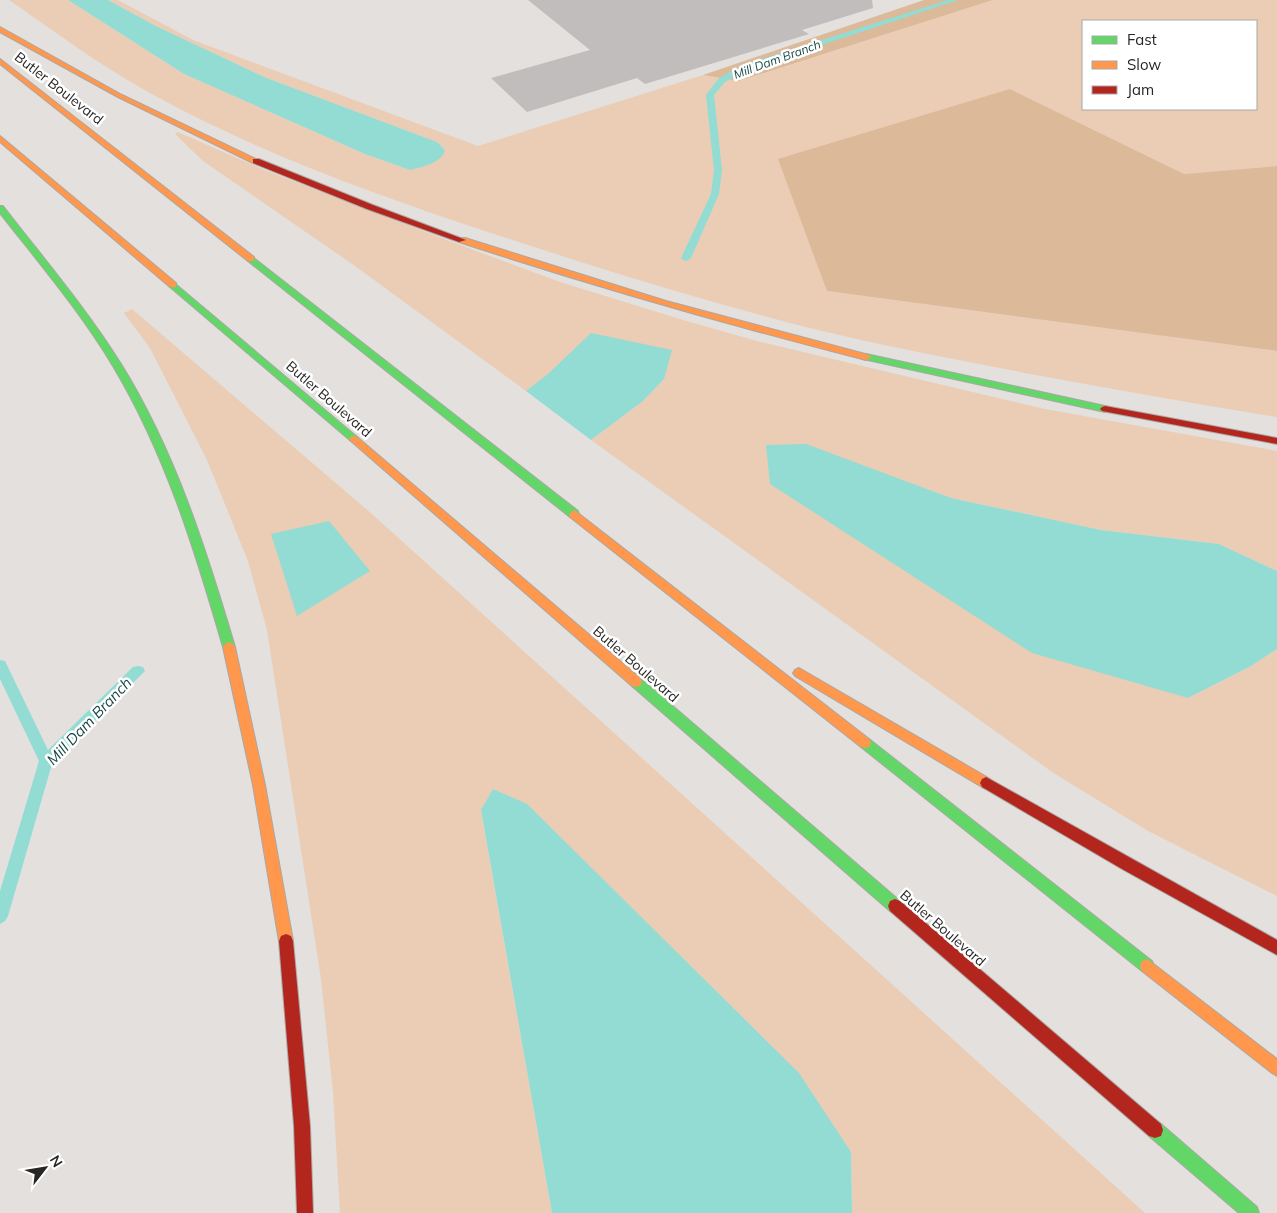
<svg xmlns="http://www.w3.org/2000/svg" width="1277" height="1213" font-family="Mulish,sans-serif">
<rect width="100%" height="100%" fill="#e3e0de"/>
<!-- green -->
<path fill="#eacdb4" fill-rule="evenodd" d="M9,0H68L184,74L365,154L410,170L445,150L437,142L264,77L156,26L108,0H118L193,40L478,146L703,75L740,81L993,0H1277V166L1184,174L1010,89L827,291L1277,351V417C1194,404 1113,389 1030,374C960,360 888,347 818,330C709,303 601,269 494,234C377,195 258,153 150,93C101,66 55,32 9,0ZM1083,21H1256V109H1083Z
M178,132L262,169L436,236L560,282L683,320L757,341L1045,409L1277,451V571L1219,544L1101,530L951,498L1188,698L1251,666L1277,649V896L1148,831L1052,772L591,440L643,401L664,379L549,373L526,391L355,266L203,161L175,134Z
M132,309L372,514L1145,1213H852L851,1152L494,789L481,811L552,1213H340L333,1092L321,979L267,630L248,561L207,460L150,348L124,313Z"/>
<!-- forest -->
<path fill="#dbb999" d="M924,0H993L739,81L703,75Z
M1010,89L1184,174L1277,166V351L827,291L778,159Z"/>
<!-- water -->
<path fill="#92dcd4" d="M68,0H108L156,26L264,77L437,142L445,150C442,163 422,167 410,170L365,154L184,74Z
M591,333L672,350L664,379L643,401L591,440L526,391L549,373Z
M806,444L951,498L1101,530L1219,544L1277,571V649L1251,666L1188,698L1032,653L770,484L766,445Z
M329,521L370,571L297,616L271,534Z
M493,789L527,804L799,1073L851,1152L852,1213H552L481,810Z"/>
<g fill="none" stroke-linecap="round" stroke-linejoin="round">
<!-- stream -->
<path fill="#92dcd4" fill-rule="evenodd" d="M948,0H958L749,69L725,82L714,95L722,170L719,194L691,258L686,261L683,260L681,258L711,194L714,170L706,95L719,78L743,65Z
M0,660L5,661L48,750L133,667L138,666L143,667L145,671L52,764L8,916L5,921L0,924V891L39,761L0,679Z"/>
</g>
<!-- building -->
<path fill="#c0bdbc" d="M528,0H872L873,8L802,30L809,34L645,84L637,78L527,112L491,78L590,50Z"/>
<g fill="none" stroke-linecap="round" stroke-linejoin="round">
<!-- fast casing -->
<g stroke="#aaa8a6" stroke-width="2">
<path id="fast" d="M0,206H3C43,258 86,308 121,364C175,451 206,549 235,647L233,650H225L223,647C195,550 165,453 113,366C80,311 39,263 0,213Z
M251,256L578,511L579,514L578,517H570L248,261L247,259Z
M173,282L357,437L359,439L357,441H351L170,287L169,285Z
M866,354L1105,406L1110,409L1105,412L863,359L861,357Z
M636,677L640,678L900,901L902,906L900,911L895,913L890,911L632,686L630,682L632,678Z
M865,738L869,739L1152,961L1154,966L1152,971L1147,973L1142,971L861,747L859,743L861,739Z
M1155,1122L1161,1124L1257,1207L1259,1213H1239L1149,1136L1147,1130L1149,1124Z"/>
</g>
<!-- slow casing -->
<g stroke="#aaa8a6" stroke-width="2">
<path id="slow" d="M0,27L122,95L260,161L253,163L118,97L0,32Z
M0,59L254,257V261H248L0,64Z
M0,136L176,283V287H170L0,142Z
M459,238H465L666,301L869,355L871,357L866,360C729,325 593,286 459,242Z
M354,436L357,437L640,678L642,682L640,686L636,687L632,686L351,441L349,439L351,437Z
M574,510L869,739L871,743L869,747L865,748L861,747L570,517L569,514Z
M229,642L233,644L235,647L265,785L293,941L291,946L286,948L281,946L279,941L253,785L223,647L225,644Z
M799,668L990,779L992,783L990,787L986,789L982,787L795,676L793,673L795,670Z
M1147,959L1277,1059V1076L1272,1073L1142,971L1140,966L1142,961Z"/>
</g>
<!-- jam casing -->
<g stroke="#aaa8a6" stroke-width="2">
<path id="jam" d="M253,159H259L373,205L466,240L459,242L367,209L253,163Z
M1105,406L1277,438V444L1102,411L1100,409L1102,407Z
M986,777L1277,940V955L1122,869L982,787L980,783L982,779Z
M895,899L900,901L1161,1124L1163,1130L1161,1136L1155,1138L1149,1136L890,911L888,906L890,901Z
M286,934L291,936L293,941L310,1126L313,1213H297L294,1126L279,941L281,936Z"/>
</g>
<!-- fast -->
<use href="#fast" fill="#63d668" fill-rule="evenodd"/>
<!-- slow -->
<use href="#slow" fill="#ff974d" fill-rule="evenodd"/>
<!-- jam -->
<use href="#jam" fill="#b3261e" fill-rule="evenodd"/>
</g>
<g text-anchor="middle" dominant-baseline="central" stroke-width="5" stroke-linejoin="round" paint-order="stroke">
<!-- far-water labels -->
<g font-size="12" font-style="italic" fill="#164742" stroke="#fff">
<text transform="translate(777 59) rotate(-20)">Mill Dam Branch</text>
</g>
<!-- street labels -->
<g font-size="14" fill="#282625" stroke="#fff">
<text transform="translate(59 88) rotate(38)">Butler Boulevard</text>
<text transform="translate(329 399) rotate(41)">Butler Boulevard</text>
<text transform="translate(636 664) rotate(41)">Butler Boulevard</text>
<text transform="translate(943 928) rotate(41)">Butler Boulevard</text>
</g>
<!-- water labels -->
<g font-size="15" font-style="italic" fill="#164742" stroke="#fff">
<text transform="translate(89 721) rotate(-46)">Mill Dam Branch</text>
</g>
</g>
<!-- legend -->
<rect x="1082" y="20" width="175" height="90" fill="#ffffff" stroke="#a9a8a8"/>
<rect x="1092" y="36" width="25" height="8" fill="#63d668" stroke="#a9a8a8"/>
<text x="1127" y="45" font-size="15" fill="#282625">Fast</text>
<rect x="1092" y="61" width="25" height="8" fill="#ff974d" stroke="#a9a8a8"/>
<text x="1127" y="70" font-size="15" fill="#282625">Slow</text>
<rect x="1092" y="86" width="25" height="8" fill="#b3261e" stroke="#a9a8a8"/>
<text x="1127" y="95" font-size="15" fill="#282625">Jam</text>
<!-- north arrow -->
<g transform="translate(45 1168) rotate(59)" stroke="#ffffff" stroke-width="4" paint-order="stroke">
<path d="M0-4L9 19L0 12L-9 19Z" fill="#282625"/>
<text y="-8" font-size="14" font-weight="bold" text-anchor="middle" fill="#282625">N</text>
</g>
</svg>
